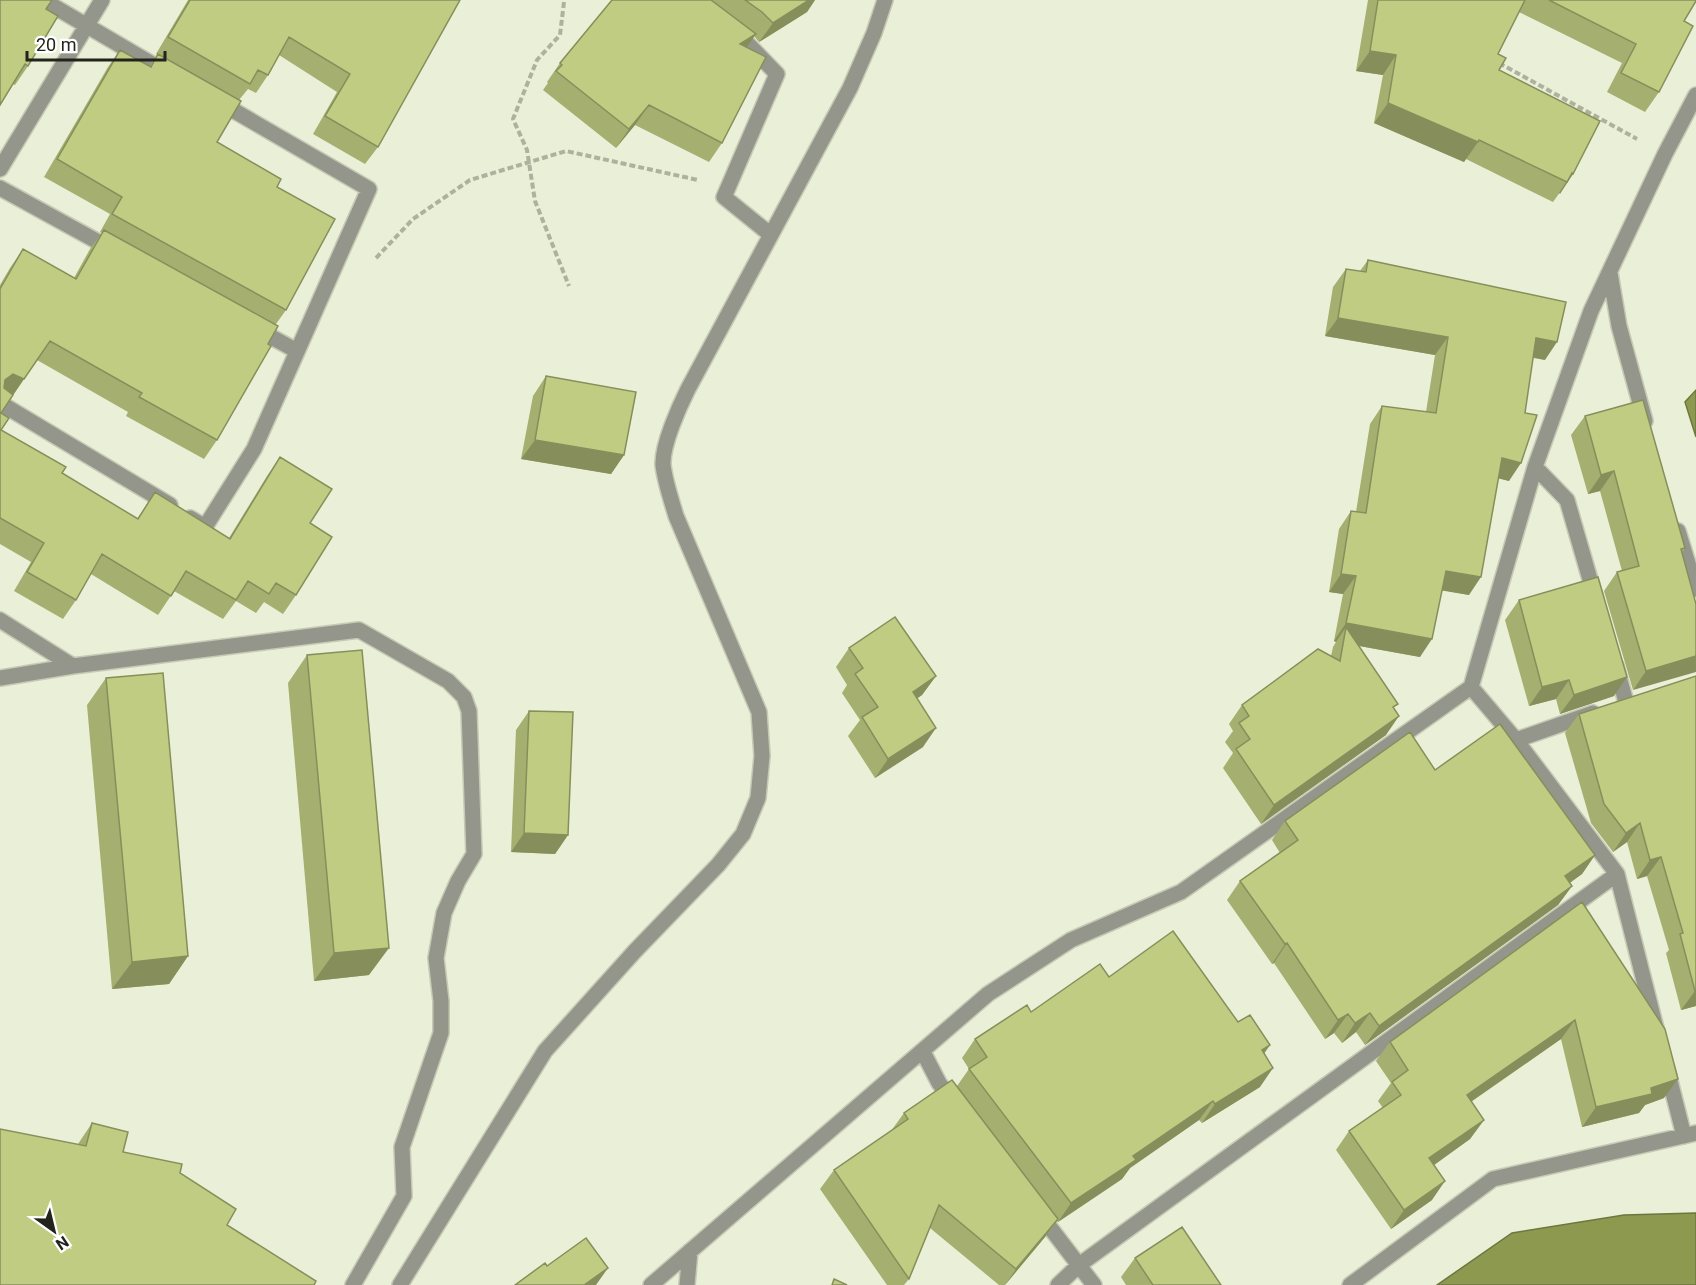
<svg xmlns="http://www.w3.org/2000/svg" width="1696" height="1285" font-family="Roboto,sans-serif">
<rect width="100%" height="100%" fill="#eaefd7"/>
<!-- water -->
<path fill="#8e9950" stroke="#6e7640" stroke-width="1.5" d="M1696,390V437L1685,402Z
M1696,1213V1285H1437L1512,1233L1624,1215Z"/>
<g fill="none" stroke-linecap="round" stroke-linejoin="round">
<!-- minor casing -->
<g stroke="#c6cab5" stroke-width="18">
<path id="minor" d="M43,0L169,74
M734,32L743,39L777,74L724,197L771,235
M0,169L102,0
M0,188L113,250
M1610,273L1619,326L1645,421
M255,328L297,351
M0,403L170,505
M1535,467L1567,500L1596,600
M190,518L205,527L254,449L369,189L219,102
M1678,531L1696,589
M0,620L73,666
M1616,666L1626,702
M0,678L73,666L359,630L448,681L464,697L469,711L474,854L458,881L444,913L436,958L441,1001V1033L402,1147L404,1196L353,1285
M1471,687L1516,740L1617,874L1656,1028
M1516,740L1593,713
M923,1052L939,1083L953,1102
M1667,1069L1684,1136
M1039,1213L1094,1285
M400,1285L545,1051L635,951L718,865L743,834L758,798L762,756L759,712L676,516C671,499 665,482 663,465C662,445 679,407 688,389L850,88L874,33L885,0
M651,1285L988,994L1071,940L1181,892L1471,687L1535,467L1591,311L1665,154L1696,95
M687,1285L690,1251
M1058,1285L1079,1265L1617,874
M1350,1285L1493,1179L1696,1133"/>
</g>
<!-- path -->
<path stroke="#aeb19e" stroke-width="4" stroke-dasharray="6 3" stroke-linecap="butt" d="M564,2L560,35L537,60L513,119L527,150L535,201L569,286
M1499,63L1637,139
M376,258L413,219L470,180L566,151L698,180"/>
<!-- minor -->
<use href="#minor" stroke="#94968c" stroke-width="15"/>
</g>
<!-- wall -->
<path fill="#a5af70" d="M188,0H460L378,147L365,164L313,134L337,92L279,55L268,75L256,93L248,89L239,100L217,142L277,187L286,310L276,324L217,440L204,459L126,416L128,412L37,360L1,413V430L62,473L137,519L155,492L229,538L267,476L280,457L310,523L296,595L283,614L264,602L256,613L236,601L223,619L174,591L158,615L91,574L76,600L63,619L14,591L31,562L0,544V285L10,268L23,249L74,278L90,249L102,233L100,232L110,214L44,177L108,67L120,50L150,66L157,55L156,54Z
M612,0H815L807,12L759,42L754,36L747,47L722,143L709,162L635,125L616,148L543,90L548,83L547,82L560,63Z
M1368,0H1696L1684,21L1659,92L1645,112L1607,92L1622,63L1519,12L1498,54L1499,70L1573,174L1553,202L1466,159L1464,162L1374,123L1383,75L1356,71Z
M46,9L28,66L15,85L13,84Z
M1368,260L1545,360L1533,358L1509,481L1498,478L1469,595L1442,590L1420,657L1359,646L1394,709L1386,735L1261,824L1223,768L1233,753L1225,742L1233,731L1229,724L1242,705L1331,656L1333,647L1336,642L1334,641L1343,594L1329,592L1339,529L1351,511L1356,512L1370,424L1382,406L1426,412L1435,355L1325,336L1333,287L1346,269L1360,271Z
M546,376L624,455L611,474L521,459L533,396Z
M1585,416L1685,548L1682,553L1696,604L1633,690L1604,591L1617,572L1622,571L1600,491L1588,494L1571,435Z
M1519,600L1614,696L1560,714L1556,699L1529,706L1505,620Z
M849,648L936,676L922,695L917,698L923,747L875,778L848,736L860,720L842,693L847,685L836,667Z
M307,655L369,975L314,981L288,683Z
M1696,676V1006L1681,1010L1666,953L1669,950L1647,876L1637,879L1627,842L1613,852L1591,823L1565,733L1579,714Z
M106,678L188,956L169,984L112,989L87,705Z
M529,711L568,835L555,854L511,852L516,730Z
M1435,770L1595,855L1582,874L1570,883L1572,886L1558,905L1365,1045L1356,1032L1342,1043L1334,1033L1325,1039L1274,963L1272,964L1227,900L1240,881L1280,853L1272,840L1285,821Z
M1582,902L1664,1098L1645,1105L1639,1113L1582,1127L1561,1039L1471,1102L1484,1120L1470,1139L1434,1165L1432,1200L1391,1229L1336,1150L1349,1131L1383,1108L1378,1101L1391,1083L1376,1061L1390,1042Z
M1109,977L1238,1022L1264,1054L1260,1087L1202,1123L1199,1120L1130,1168L1122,1179L1058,1222L1057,1221L1045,1237L1005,1285H999L930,1228L909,1279L904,1285H887L820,1189L834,1170L891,1131L904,1113L957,1086L969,1069L962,1058L975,1039L1031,1012Z
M92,1123L123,1152L180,1173L227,1225L78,1144Z
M1135,1258L1221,1285H1126L1121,1277Z"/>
<!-- shaded-wall -->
<path fill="#868f5b" d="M809,0H815L807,12L759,42L773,23Z
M756,34L743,53L740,44Z
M1370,51L1396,55L1383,75L1356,71Z
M1388,103L1478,142L1464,162L1374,123Z
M649,105L635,125L616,148L629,129Z
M1572,173L1573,174L1560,194L1559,193Z
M1338,318L1448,337L1435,355L1325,336Z
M1536,338L1557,342L1545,360L1523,355Z
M13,374L24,379L11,398L0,393L5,380Z
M535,440L624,455L611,474L521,459Z
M1502,458L1521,463L1509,481L1489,476Z
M1614,471L1600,491L1588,494L1601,475Z
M1446,571L1481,577L1469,595L1433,589Z
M1341,574L1356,576L1343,594L1329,592Z
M1346,623L1432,639L1420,657L1343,643L1346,627L1336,642L1334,641Z
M1696,656V672L1633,690L1646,671Z
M936,676L922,695L900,711L913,692Z
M1627,677L1614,696L1560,714L1574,695Z
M1569,680L1556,699L1529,706L1542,687Z
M1399,716L1386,735L1261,824L1274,805Z
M936,728L923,747L875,778L888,759Z
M1640,823L1627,842L1613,852L1626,833Z
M524,833L568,835L555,854L511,852Z
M1595,855L1582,874L1552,895L1565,876Z
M1661,857L1647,876L1637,879L1650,860Z
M1572,886L1558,905L1365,1045L1379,1026Z
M1287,943L1274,963L1272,964L1285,944Z
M389,948L369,975L314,981L334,953Z
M188,956L169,984L112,989L132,962Z
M1696,990V1006L1681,1010L1695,991Z
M1370,1013L1356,1032L1342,1043L1355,1023Z
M1348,1014L1334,1033L1325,1039L1338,1020Z
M1575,1020L1561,1039L1453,1114L1467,1095Z
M1270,1045L1257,1064L1262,1050Z
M1273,1068L1260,1087L1202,1123L1215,1104Z
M1678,1079L1664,1098L1645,1105L1639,1113L1582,1127L1596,1107Z
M1213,1101L1199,1120L1130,1168L1122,1179L1058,1222L1071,1203L1133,1156Z
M1484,1120L1470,1139L1416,1178L1429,1158Z
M1445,1181L1432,1200L1391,1229L1404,1210Z
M1058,1219L1045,1237L1005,1285L1016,1269Z
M608,1268L596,1285H584Z"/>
<!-- building -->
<path fill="#c0cc82" stroke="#868f5b" stroke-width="1.5" d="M0,0H52L46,9L58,16L28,66L25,64L0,105Z
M190,0H460L378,147L325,116L350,74L289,37L268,75L258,70L250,84L168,37Z
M612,0H711L756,34L740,44L766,57L722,143L649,105L629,129L556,71L562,65L560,63Z
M745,0H809L773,23L762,12Z
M1378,0H1525L1498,54L1506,58L1499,70L1600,121L1573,174L1572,173L1567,182L1479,140L1478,142L1388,103L1396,55L1370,51Z
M1549,0H1696V1L1684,21L1693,26L1659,92L1621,73L1636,44Z
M120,50L151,67L158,54L241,101L217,142L281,179L277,187L335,219L286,310L112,214L122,197L57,159Z
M104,230L278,326L268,344L271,346L217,440L139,397L142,393L50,341L24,379L13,374L5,380L4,388L13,395L1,413L9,418L1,430L66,467L62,473L138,519L155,492L230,539L280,457L332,489L310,523L332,537L296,595L276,583L269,594L248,581L236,600L186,571L171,596L102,554L76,600L27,572L44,543L0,518V289L23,249L76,279Z
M1368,260L1566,302L1557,342L1536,338L1525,413L1537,415L1521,463L1502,458L1481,577L1446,571L1432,639L1346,623L1356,576L1341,574L1351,511L1366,513L1382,406L1436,413L1448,337L1338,318L1346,269L1366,272Z
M546,376L636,392L624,455L535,440Z
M1643,400L1685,548L1681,549L1696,604V656L1646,671L1617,572L1639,566L1614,471L1601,475L1585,416Z
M1598,577L1627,677L1574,695L1569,680L1542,687L1519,600Z
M895,617L936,676L913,692L936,728L888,759L862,717L878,707L855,674L863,668L849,648Z
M1346,627L1398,704L1393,707L1399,716L1274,805L1236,749L1250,739L1239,723L1249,716L1242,705L1318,649L1340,661Z
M362,650L389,948L334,953L307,655Z
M163,673L188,956L132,962L106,678Z
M1696,676V990L1695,991L1680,934L1683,933L1661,857L1650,860L1640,823L1626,833L1604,804L1579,714Z
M529,711L573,712L568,835L524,833Z
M1500,724L1595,855L1565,876L1572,886L1379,1026L1370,1013L1355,1023L1348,1014L1338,1020L1287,943L1285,944L1240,881L1298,840L1285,821L1410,732L1435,770Z
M1582,902L1665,1029L1678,1079L1651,1088L1652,1094L1596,1107L1575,1020L1467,1095L1484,1120L1429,1158L1445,1181L1404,1210L1349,1131L1401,1095L1392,1082L1408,1070L1390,1042Z
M1173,931L1238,1022L1250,1015L1270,1045L1262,1050L1273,1068L1215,1104L1213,1101L1133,1156L1136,1160L1071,1203L969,1069L987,1057L975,1039L1027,1005L1031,1012L1100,964L1109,977Z
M952,1080L1058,1219L1016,1269L939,1205L909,1279L834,1170L908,1119L904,1113Z
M92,1123L128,1132L123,1152L182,1164L180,1173L236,1209L227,1225L316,1281L314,1285H0V1129L86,1146Z
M1182,1227L1221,1285H1153L1135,1258Z
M586,1238L608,1268L584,1285H515L545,1263L547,1266Z
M834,1279L847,1285H832Z"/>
<!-- north arrow -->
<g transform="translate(54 1231) rotate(146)" stroke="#ffffff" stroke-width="4.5" paint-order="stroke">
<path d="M0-4.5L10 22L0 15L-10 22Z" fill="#22231b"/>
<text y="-9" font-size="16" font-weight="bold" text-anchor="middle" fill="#22231b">N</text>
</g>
<!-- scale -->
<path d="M27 51v9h138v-9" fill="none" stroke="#22231b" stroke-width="3"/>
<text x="36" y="51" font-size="18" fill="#22231b" stroke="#ffffff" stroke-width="4.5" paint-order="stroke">20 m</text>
</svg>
